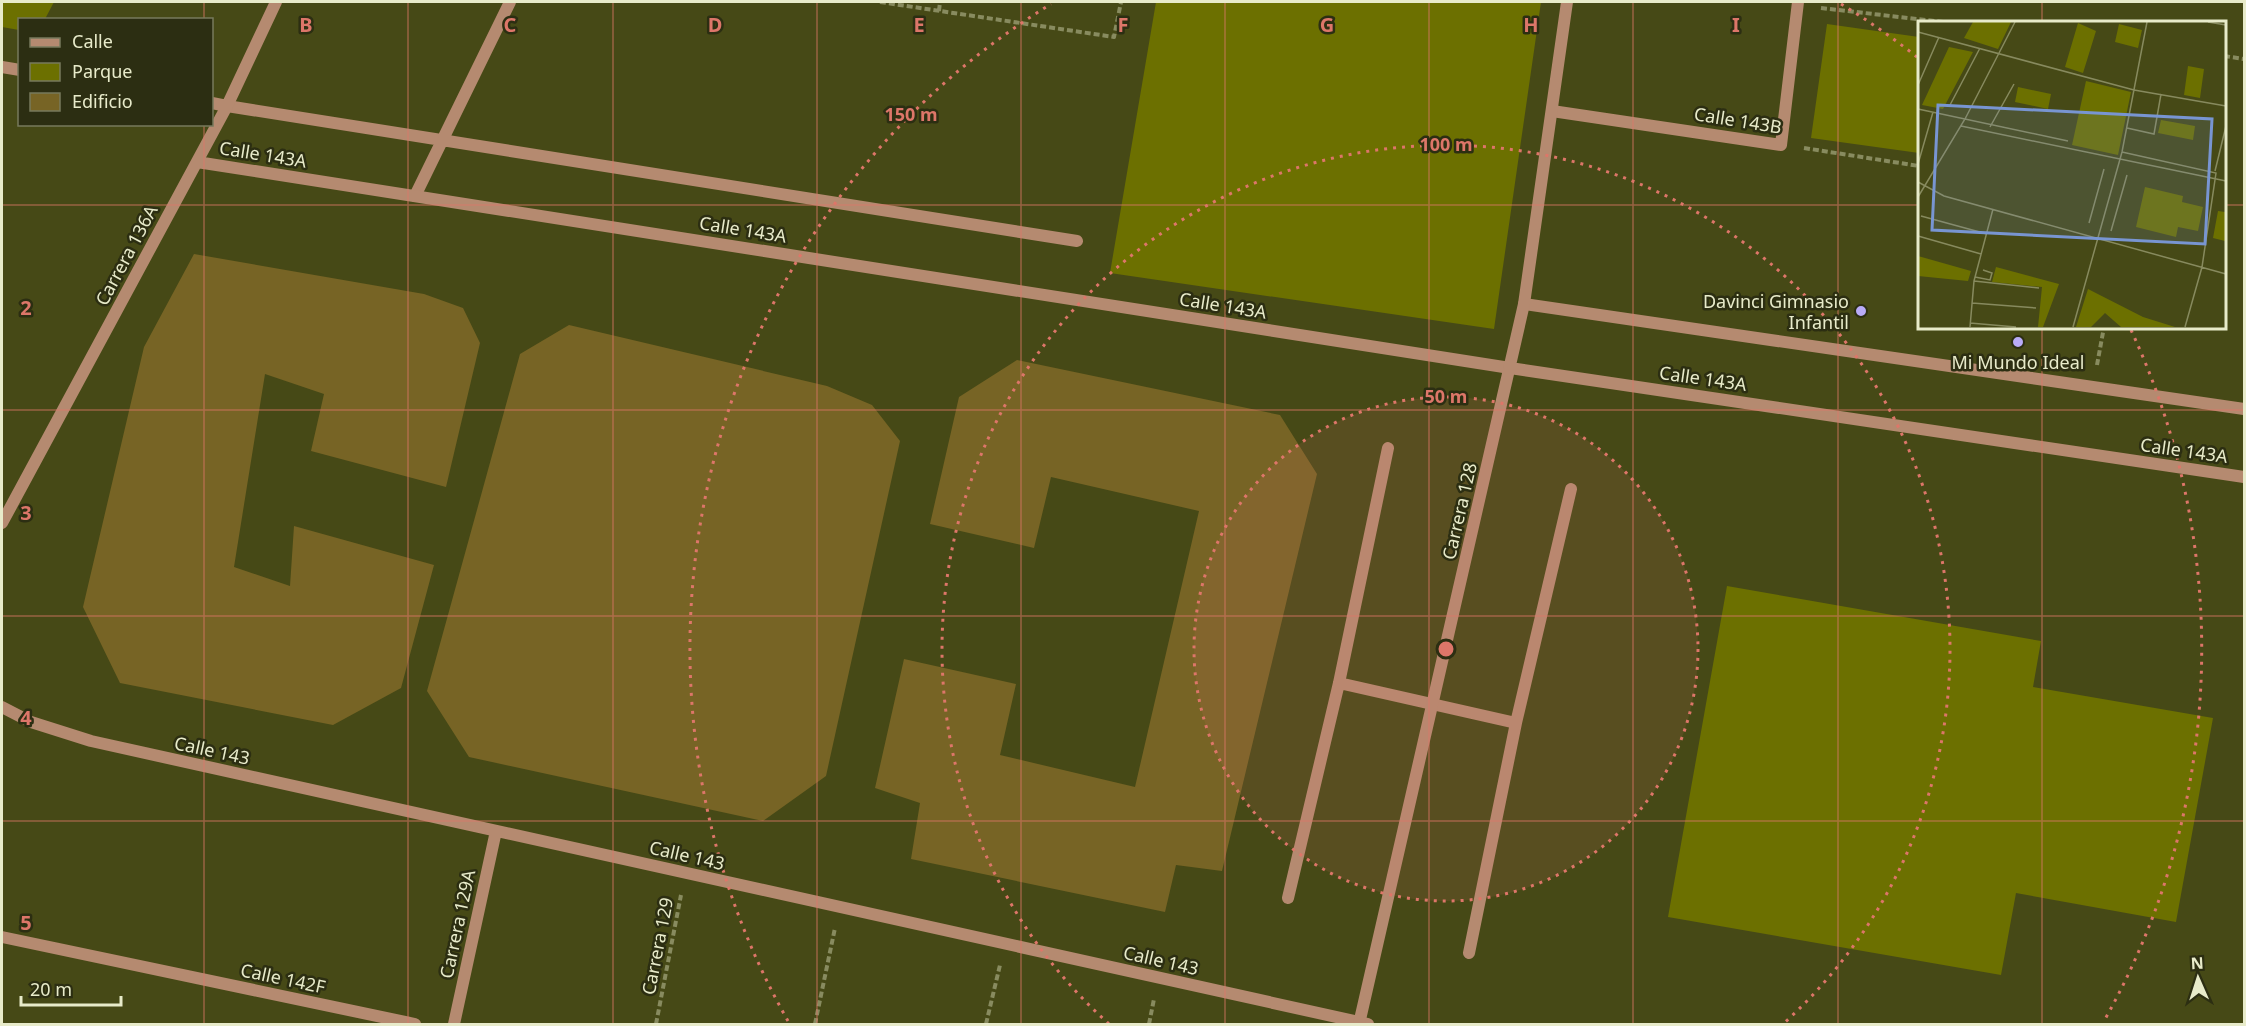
<svg xmlns="http://www.w3.org/2000/svg" width="2246" height="1026" font-family="'Noto Sans',sans-serif">
<rect width="100%" height="100%" fill="#464916"/>
<!-- green -->
<path fill="#6c7000" d="M2,2H54L45,19L20,20L19,30L2,27Z
M1156,2H1541L1494,329L1110,273Z
M1827,24L1919,37V153L1811,138Z
M1727,586L2041,641L2033,687L2213,718L2176,922L2016,893L2001,975L1668,917Z"/>
<!-- building -->
<path fill="#776425" d="M194,254L424,294L463,308L480,343L446,487L311,451L324,394L265,374L234,567L290,586L294,526L434,565L401,688L333,725L120,683L83,607L144,347Z
M569,325L827,386L872,405L900,441L826,776L763,821L469,757L427,691L520,354Z
M1017,360L1280,415L1317,474L1222,871L1176,865L1165,912L911,859L920,803L875,788L904,659L1016,684L1000,755L1135,787L1199,511L1051,477L1034,548L930,524L959,397Z"/>
<g fill="none" stroke-linecap="round" stroke-linejoin="round">
<!-- path -->
<path stroke="#888b5f" stroke-width="4" stroke-dasharray="6 3" stroke-linecap="butt" d="M880,2L1114,37L1121,2
M1821,8L1943,22
M939,11L940,2
M2224,56L2244,59
M1804,148L1919,166
M2097,365L2104,327
M656,1024L681,895
M815,1024L835,928
M986,1024L1000,965
M1149,1024L1154,999"/>
<!-- service -->
<path stroke="#b58a70" stroke-width="12" d="M227,106L1077,241
M1552,111L1781,145L1798,2
M415,196L510,2
M1339,683L1516,723
M1288,898L1339,683L1388,448
M1469,953L1516,723L1571,489"/>
<!-- minor -->
<path stroke="#b58a70" stroke-width="12" d="M2,67L20,70
M212,103L227,106
M197,162L1510,368
M1524,304L2244,409
M2,523L227,106L276,2
M2,707L31,722L91,741L1368,1024
M2,937L415,1024
M454,1024L496,831"/>
<!-- tertiary -->
<path stroke="#b58a70" stroke-width="12" d="M1510,368L2244,477
M1359,1024L1524,304L1567,2"/>
</g>
<!-- grid -->
<path fill="none" stroke="#dd7669" stroke-width="1.5" stroke-opacity="0.55" d="M204,2V20M408,2V1024M613,2V1024M817,2V1024M1021,2V1024M1225,2V1024M1429,2V1024M1633,2V1024M1838,2V1024M2042,2V22M204,124V1024M2,205H1919M2224,205H2244M2042,327V1024M2,410H2244M2,616H2244M2,821H2244"/>
<!-- distance rings -->
<circle cx="1446" cy="649" r="252" fill="#dd7669" fill-opacity=".12"/>
<g fill="none" stroke="#dd7669" stroke-width="3" stroke-dasharray="3 6">
<circle cx="1446" cy="649" r="252"/>
<path d="M1109 1024A504 504 0 1 1 1783 1024"/>
<path d="M788 1021A756 756 0 0 1 1051 4M1841 4A756 756 0 0 1 1917 57M2131 330A756 756 0 0 1 2104 1021"/>
</g>
<!-- markers -->
<g fill="#b9abf7" stroke="#2c2e12" stroke-width="2">
<circle cx="1861" cy="311" r="6"/>
<circle cx="2018" cy="342" r="6"/>
</g>
<g text-anchor="middle" dominant-baseline="central" stroke-width="5" stroke-linejoin="round" paint-order="stroke">
<!-- street labels -->
<g font-size="18" fill="#e8ebca" stroke="#2c2e12">
<text transform="translate(1738 120) rotate(9)">Calle 143B</text>
<text transform="translate(263 154) rotate(9)">Calle 143A</text>
<text transform="translate(743 229) rotate(9)">Calle 143A</text>
<text transform="translate(126 255) rotate(-62)">Carrera 136A</text>
<text transform="translate(1223 305) rotate(9)">Calle 143A</text>
<text transform="translate(1703 378) rotate(8)">Calle 143A</text>
<text transform="translate(2184 450) rotate(8)">Calle 143A</text>
<text transform="translate(1459 511) rotate(-77)">Carrera 128</text>
<text transform="translate(212 750) rotate(12)">Calle 143</text>
<text transform="translate(687 855) rotate(13)">Calle 143</text>
<text transform="translate(457 924) rotate(-78)">Carrera 129A</text>
<text transform="translate(657 946) rotate(-79)">Carrera 129</text>
<text transform="translate(1161 960) rotate(13)">Calle 143</text>
<text transform="translate(283 978) rotate(12)">Calle 142F</text>
</g>
<!-- poi labels -->
<g font-size="18" fill="#e8ebca" stroke="#2c2e12" text-anchor="end">
<text x="1849" y="301">Davinci Gimnasio<tspan x="1849" dy="21">Infantil</tspan></text>
<text x="2018" y="362" text-anchor="middle">Mi Mundo Ideal</text>
</g>
</g>
<!-- overview -->
<g transform="translate(1918 21)">
<rect width="308" height="308" fill="#464916"/>
<path d="M55,1H93L80,28L46,17ZM160,2L178,10L165,52L147,46ZM201,3L224,9L220,27L197,21ZM31,26L55,31L25,88L4,84ZM270,45L286,48L282,77L266,74ZM168,60L213,71L200,134L154,124ZM100,66L133,73L130,88L97,81ZM243,99L277,105L275,119L240,112ZM227,166L265,175L264,181L285,186L280,210L260,206L258,216L218,206ZM300,190L307,191V220L295,217ZM0,235L53,250L50,260L0,255ZM78,246L141,263L125,306H120L124,266L74,261ZM170,268L225,296L257,306H203L187,292L173,306H158Z" fill="#6c7000"/>
<path fill="none" stroke="#878a5e" stroke-width="1.5" d="M290,1L308,4M0,11L216,69L308,85M0,64L21,16M32,84L62,27M0,88L150,120M43,105L308,160M72,106L96,63M209,107L236,113L243,73M204,131L298,152L284,246L267,306M0,143L15,91M297,150L308,105M0,161L26,175L308,253M0,176L47,98L97,1M3,195L69,213M171,202L186,148M193,210L209,154M0,215L63,233M57,256L72,259L74,252L65,249M56,260L121,267M54,282L118,287M52,302L98,306M52,306L56,260L75,188M155,306L204,131L229,1"/>
<path fill="#7895d2" fill-opacity="0.15" stroke="#7895d2" stroke-width="3" d="M20,84L294,98L287,223L14,209Z"/>
<rect width="308" height="308" fill="none" stroke="#e8ebca" stroke-width="3"/>
</g>
<g font-size="20" text-anchor="middle" font-weight="bold" fill="#dd7669" stroke="#2c2e12" stroke-width="5" stroke-linejoin="round" paint-order="stroke">
<text x="306" y="32">B</text>
<text x="510" y="32">C</text>
<text x="715" y="32">D</text>
<text x="919" y="32">E</text>
<text x="1123" y="32">F</text>
<text x="1327" y="32">G</text>
<text x="1531" y="32">H</text>
<text x="1736" y="32">I</text>
<text x="26" y="315">2</text>
<text x="26" y="520">3</text>
<text x="26" y="725">4</text>
<text x="26" y="930">5</text>
</g>
<circle cx="1446" cy="649" r="9" fill="#dd7669" stroke="#2c2e12" stroke-width="3"/>
<g font-size="18" text-anchor="middle" font-weight="bold" fill="#dd7669" stroke="#2c2e12" stroke-width="5" stroke-linejoin="round" paint-order="stroke">
<text x="911" y="121">150 m</text>
<text x="1446" y="151">100 m</text>
<text x="1446" y="403">50 m</text>
</g>
<!-- border -->
<rect width="2246" height="1026" fill="none" stroke="#e8ebca" stroke-width="6"/>
<!-- legend -->
<rect x="18" y="18" width="195" height="108" fill="#2c2e12" stroke="#777a5c" stroke-width="1.5"/>
<rect x="30" y="38" width="30" height="9" fill="#b58a70" stroke="#777a5c" stroke-width="1.5"/>
<text x="72" y="48" font-size="18" fill="#e8ebca">Calle</text>
<rect x="30" y="63" width="30" height="18" fill="#6c7000" stroke="#777a5c" stroke-width="1.5"/>
<text x="72" y="78" font-size="18" fill="#e8ebca">Parque</text>
<rect x="30" y="93" width="30" height="18" fill="#776425" stroke="#777a5c" stroke-width="1.5"/>
<text x="72" y="108" font-size="18" fill="#e8ebca">Edificio</text>
<!-- north arrow -->
<g transform="translate(2198 978) rotate(357)" stroke="#2c2e12" stroke-width="4.5" paint-order="stroke">
<path d="M0-4.5L10 22L0 15L-10 22Z" fill="#e8ebca"/>
<text y="-9" font-size="16" font-weight="bold" text-anchor="middle" fill="#e8ebca">N</text>
</g>
<!-- scale -->
<path d="M21 996v9h100v-9" fill="none" stroke="#e8ebca" stroke-width="3"/>
<text x="30" y="996" font-size="18" fill="#e8ebca" stroke="#2c2e12" stroke-width="4.5" paint-order="stroke">20 m</text>
</svg>
